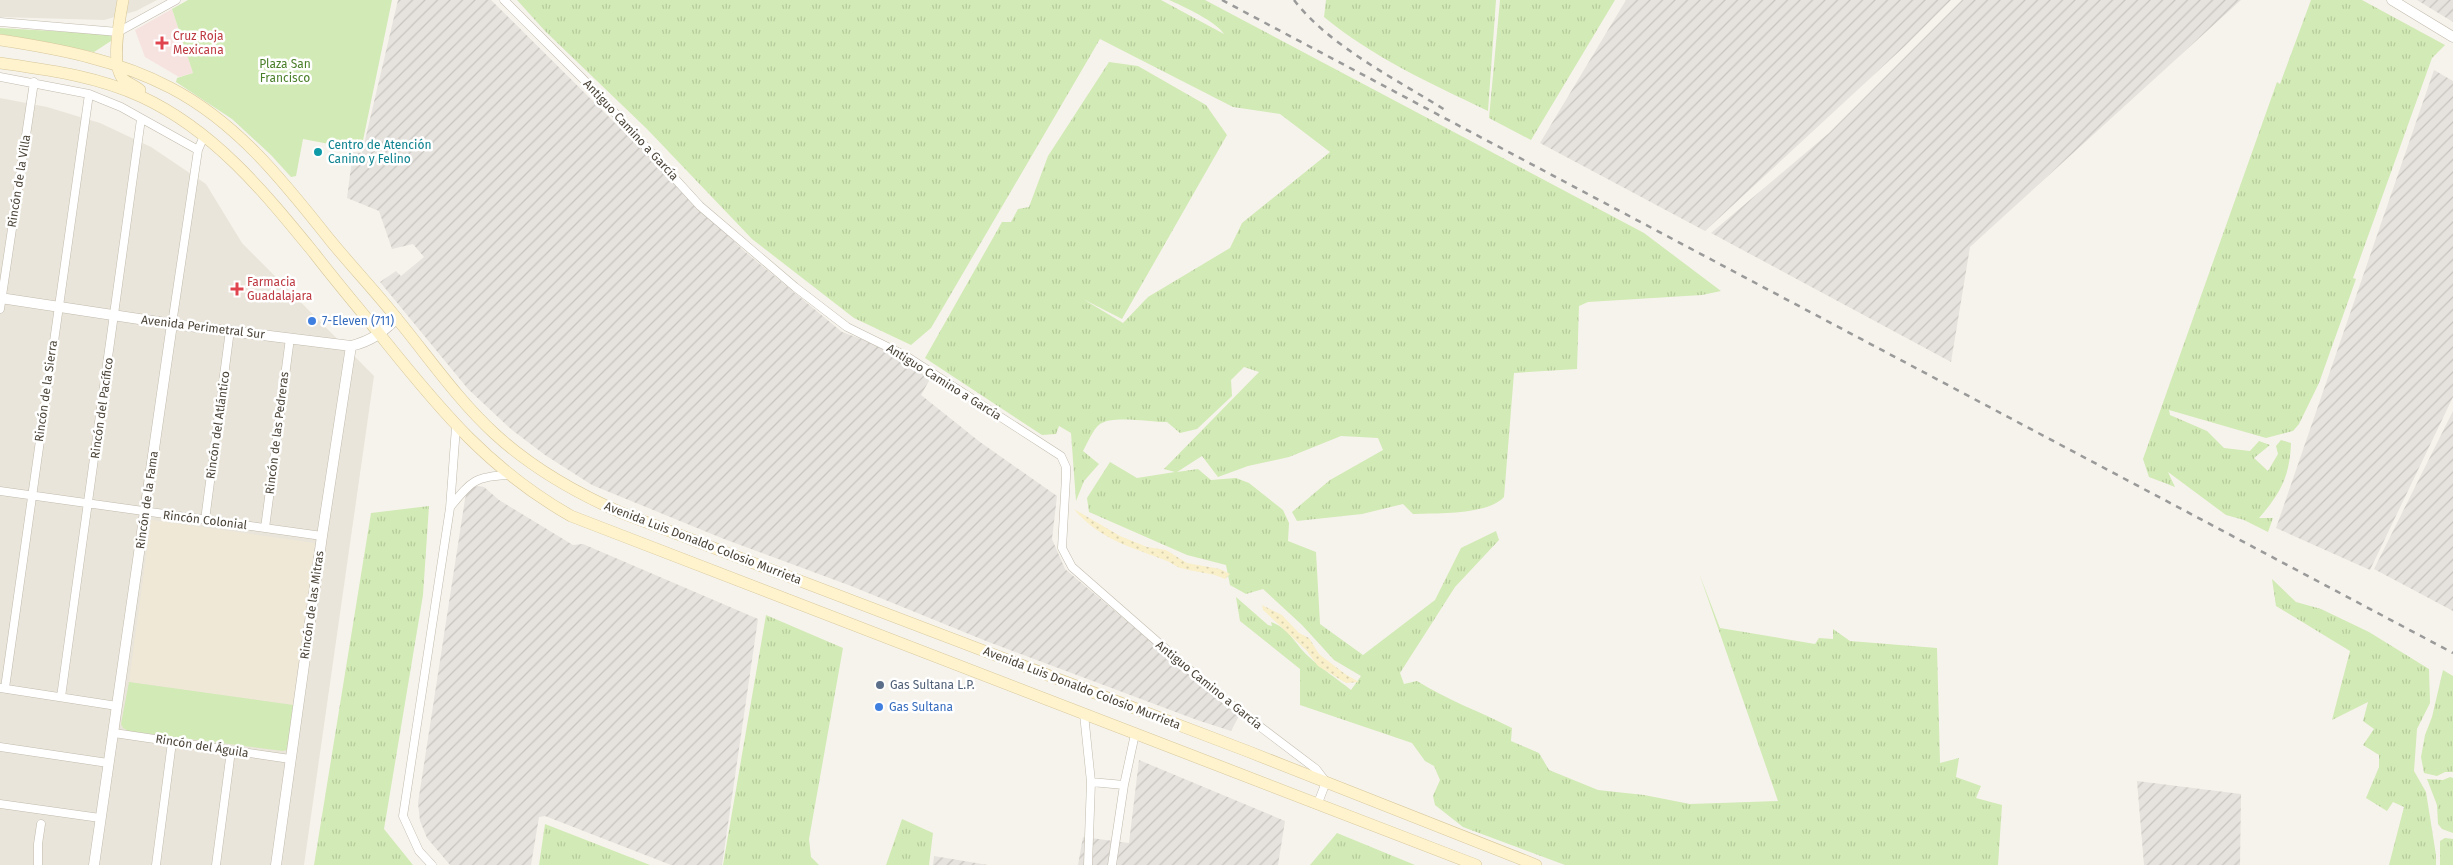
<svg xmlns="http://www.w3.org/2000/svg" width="2453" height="865" font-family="'Fira Sans',sans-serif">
<defs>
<pattern id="industrial-furrows" width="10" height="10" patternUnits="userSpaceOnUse" patternTransform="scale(1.25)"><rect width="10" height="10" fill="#e6e2dd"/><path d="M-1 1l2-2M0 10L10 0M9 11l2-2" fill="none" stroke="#c7c3be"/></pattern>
<pattern id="grass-tufts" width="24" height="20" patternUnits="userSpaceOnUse" patternTransform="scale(1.25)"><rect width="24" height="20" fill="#d2eab5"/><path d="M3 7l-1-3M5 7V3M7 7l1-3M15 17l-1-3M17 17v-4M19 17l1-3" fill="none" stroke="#b6ca9c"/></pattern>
<pattern id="sand-dots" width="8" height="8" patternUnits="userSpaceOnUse" patternTransform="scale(1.25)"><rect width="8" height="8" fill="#f9efc9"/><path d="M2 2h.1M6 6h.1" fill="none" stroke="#d7cead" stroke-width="1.8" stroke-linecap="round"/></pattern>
</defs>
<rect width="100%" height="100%" fill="#f6f3ec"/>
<!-- residential -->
<path fill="#eae5da" d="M0,0H157L136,11L104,20L0,17Z
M0,98L47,107L100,123L151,147L206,184L242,243L374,376L304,865H0Z"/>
<!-- industrial -->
<path fill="url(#industrial-furrows)" d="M398,0H491L743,250L842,332L875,344L930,379L921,395L980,442L1057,496L1052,539L1065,569L1239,716L1231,731L1197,720L986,641L851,586L724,539L592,485L545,455L512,430L468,389L380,282L396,271L401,276L424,257L413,244L392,249L379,211L347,198L353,152L362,153Z
M1626,0H1951L1905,46L1705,231L1540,143Z
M1962,0H2241L1970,247L1951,362L1711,233L1829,133Z
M2417,0H2453V22Z
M2434,70L2453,81V397L2370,570L2276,528Z
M2453,411V611L2374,569Z
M478,486L484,487L499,500L573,545L583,544L758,619L722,865H671L545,816L539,817L531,865H450L427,838L420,821L418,803L465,499L468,489Z
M1139,760L1285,821L1278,865H1078L1083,837L1129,843Z
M2137,781L2241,794L2240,865H2144Z
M934,856L988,865H933Z"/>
<!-- education -->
<path fill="#efe8d6" d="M151,520L315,543L293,705L129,682Z"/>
<!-- medical -->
<path fill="#f6e3e0" d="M172,9L193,73L179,77L145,57L135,30Z"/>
<!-- grass -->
<path fill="url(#grass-tufts)" d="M517,0H1161L1224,34C1217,22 1183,6 1169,0H1205L1644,233L1721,291L1702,295L1588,302L1579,306L1577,369L1514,373L1504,497C1487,515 1438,513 1413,514L1403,504L1362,514L1297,521L1292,512L1330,480L1383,450L1378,438L1341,436L1289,457L1248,466L1218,477L1202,456L1177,472L1198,469L1211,480L1236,478L1249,483L1283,510L1289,523L1288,541L1316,552L1320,624L1363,655L1435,600L1461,548L1496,531L1499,540L1455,587L1400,673L1404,684L1417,681C1447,700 1481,712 1512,728L1511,741L1539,753L1549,770L1598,790L1644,795L1690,804L1778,801L1699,573L1720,628L1815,644L1819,638L1833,639V629L1850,641L1937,648L1940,763L1959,758L1956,777L1981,786L1976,798L2002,805L1998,865H1565L1463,827L1435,805L1433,796L1440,780L1434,766L1425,761L1412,743L1300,705V669L1240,621L1236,597L1268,625L1272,626L1271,622C1289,628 1295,644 1308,656C1321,668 1337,679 1351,690L1361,676L1334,660L1302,625L1263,589L1246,594L1230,585L1226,565L1187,555L1089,512L1087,498L1110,462L1137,478L1175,472L1164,469L1259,372L1244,367L1231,380L1232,396L1197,429L1180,433L1167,422C1150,422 1112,415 1100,424C1093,429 1087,444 1083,451L1099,464L1084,481L1076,501L1071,433L1059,426L1056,434L1042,435L925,358L1002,222H1011L1018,209L1029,207L1048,156L1109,62L1138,66L1206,105L1227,135L1122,319L1083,299L1123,323L1148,297L1230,248L1242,223L1330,152L1280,114L1233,107L1100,39L931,328L911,345L854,318L752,239L647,129L545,31Z
M1326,0H1496L1488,111C1430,83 1374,58 1324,17Z
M1500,0H1615L1531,140L1489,118Z
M2311,0H2362L2445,45L2432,58L2353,278L2356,279L2319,383L2299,424L2293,431L2266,438L2169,410L2170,415L2207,431L2224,448L2250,451L2259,441L2270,445L2254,458L2268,471L2278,454L2276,446L2281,440L2291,443C2290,476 2280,494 2259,518H2273L2268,532L2244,520L2226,515L2168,472L2175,487L2149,477L2143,459L2277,82L2280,84Z
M429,506L423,595L384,829L413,865H314L371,513Z
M2272,579L2296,602L2321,609L2369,632L2429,669L2430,703L2417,729L2414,771L2426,792L2436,855V865H2389L2404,807L2393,802L2387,811L2366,798L2379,767V755L2363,745L2374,729L2363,721L2368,702L2332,720L2350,651L2276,606Z
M766,615L843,648L809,839L811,857L819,865H723Z
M2443,670L2453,676V772H2445L2437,776L2424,773L2421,757L2425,735L2432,717Z
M2450,777L2453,778V833L2442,829L2438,824L2437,805L2427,779L2443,780Z
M902,819L933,833L929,865H886Z
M545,824L650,865H539Z
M1337,833L1415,865H1310Z
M2445,838L2453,839V865H2440V841Z"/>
<!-- sand -->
<path fill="url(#sand-dots)" d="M1074,509L1120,536L1147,547L1166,550L1187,563L1220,569L1230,574L1225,579C1211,572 1196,573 1181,568C1176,567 1172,563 1167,561C1134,548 1098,539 1074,509Z
M1262,605L1282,615L1299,633L1309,638L1319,654L1345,674L1359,682L1346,683L1318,666L1306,650L1263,610Z"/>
<!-- green -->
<path fill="#d2eab5" d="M188,0H392L361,150L303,139L296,176L291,177L271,155L232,119L176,82L177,78L193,73L172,9Z
M0,28L105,34L111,36V41L94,52L0,34Z
M129,682L293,705L287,750L283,751L128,731L123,728L121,724Z"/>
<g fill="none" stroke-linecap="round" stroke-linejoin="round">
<!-- minor casing -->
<g stroke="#c2bbae" stroke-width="9">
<path id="minor" d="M504,0L593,89L700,206L795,287L847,327L906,356L1061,456L1066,467V477L1062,548L1072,567L1217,694L1316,769L1326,782L1318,803
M0,22L118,32L176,0
M0,77L89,94L121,107L198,150
M0,309L34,82
M172,324L198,150L204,136
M0,491L322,536
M451,506C471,481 476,476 509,475
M205,520L230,330
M265,528L290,338
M0,688L117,706
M5,688L89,94
M61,697L141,119
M1084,714L1091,782L1088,865
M114,733L290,759
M0,747L108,763
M1091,782L1124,785
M0,804L100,818
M38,865V844L41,824
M156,865L172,742
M216,865L231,751
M432,865L419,851L403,816L450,508L456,427
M1112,865L1124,785L1135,734"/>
</g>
<!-- tertiary casing -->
<g stroke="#c2bbae" stroke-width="11">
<path id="tertiary" d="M2392,0L2453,37
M0,298L172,324L351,346C371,341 382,333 397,318
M94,865L172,324
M276,865L322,536L351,346"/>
</g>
<!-- secondary casing -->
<g stroke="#d6c79b" stroke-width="12">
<path id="secondary" d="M123,0C120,18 110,65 123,79C128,83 135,86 140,90
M0,40C59,49 118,60 171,88C238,123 284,182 330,240C352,267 377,293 398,320C430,359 458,400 495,434C532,468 576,493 622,513L1247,751L1536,865
M0,63C49,70 97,76 142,97C215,131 265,193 314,253C337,283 362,312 385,341C442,412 490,470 571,516L1476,865"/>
</g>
<!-- minor -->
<use href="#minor" stroke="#fff" stroke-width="8"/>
<!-- tertiary -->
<use href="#tertiary" stroke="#fff" stroke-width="10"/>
<!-- secondary -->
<use href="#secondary" stroke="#fff3cd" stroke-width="11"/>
<!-- rail -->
<path stroke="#9a9a9a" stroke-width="2.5" stroke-dasharray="6 6" stroke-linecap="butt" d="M1222,0L2453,653
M1294,0C1329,46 1396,79 1445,110"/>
</g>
<!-- markers -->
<g fill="#e0444e" stroke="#fff" stroke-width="2">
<path d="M159.5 35.5h5v5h5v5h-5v5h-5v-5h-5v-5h5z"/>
<path d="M234.5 281.5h5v5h5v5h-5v5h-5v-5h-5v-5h5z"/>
</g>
<circle fill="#0f9aa8" stroke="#fff" stroke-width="2" cx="318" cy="152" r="5"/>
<g fill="#3f7fe0" stroke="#fff" stroke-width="2">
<circle cx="312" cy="321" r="5"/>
<circle cx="879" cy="707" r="5"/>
</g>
<circle fill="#5c6f8a" stroke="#fff" stroke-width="2" cx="880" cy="685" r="5"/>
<g text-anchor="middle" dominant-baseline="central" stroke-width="5" stroke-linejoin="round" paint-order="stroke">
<!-- health labels -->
<g font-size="12" fill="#be3a42" stroke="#fff" text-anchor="start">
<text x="173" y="36">Cruz Roja<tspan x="173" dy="14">Mexicana</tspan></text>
<text x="247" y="282">Farmacia<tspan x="247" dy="14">Guadalajara</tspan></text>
</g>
<!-- park labels -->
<g font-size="12" fill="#4a7f2a" stroke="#fff">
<text x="285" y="64">Plaza San<tspan x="285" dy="14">Francisco</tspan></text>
</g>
<!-- street labels -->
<g font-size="12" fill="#4b4439" stroke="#fff">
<text transform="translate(631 130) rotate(47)">Antiguo Camino a García</text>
<text transform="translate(19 181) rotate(-81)">Rincón de la Villa</text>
<text transform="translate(203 327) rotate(7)">Avenida Perimetral Sur</text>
<text transform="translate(944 382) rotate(32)">Antiguo Camino a García</text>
<text transform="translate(46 391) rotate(-82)">Rincón de la Sierra</text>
<text transform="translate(102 408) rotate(-82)">Rincón del Pacífico</text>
<text transform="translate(218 425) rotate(-82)">Rincón del Atlántico</text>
<text transform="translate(277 433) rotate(-83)">Rincón de las Pedreras</text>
<text transform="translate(147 500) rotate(-82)">Rincón de la Fama</text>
<text transform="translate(205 520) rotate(7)">Rincón Colonial</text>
<text transform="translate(703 543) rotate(21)">Avenida Luis Donaldo Colosio Murrieta</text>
<text transform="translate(312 605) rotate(-82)">Rincón de las Mitras</text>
<text transform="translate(1209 685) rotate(39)">Antiguo Camino a García</text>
<text transform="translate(1082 688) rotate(21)">Avenida Luis Donaldo Colosio Murrieta</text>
<text transform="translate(202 746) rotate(9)">Rincón del Águila</text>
</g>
<!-- culture labels -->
<g font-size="12" fill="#0d838f" stroke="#fff" text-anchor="start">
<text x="328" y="145">Centro de Atención<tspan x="328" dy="14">Canino y Felino</tspan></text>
</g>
<!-- shop labels -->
<g font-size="12" fill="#366cbe" stroke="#fff" text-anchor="start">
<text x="322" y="321">7-Eleven (711)</text>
<text x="889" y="707">Gas Sultana</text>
</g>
<!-- service labels -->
<g font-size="12" fill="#4e5e75" stroke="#fff" text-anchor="start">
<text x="890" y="685">Gas Sultana L.P.</text>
</g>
</g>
</svg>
